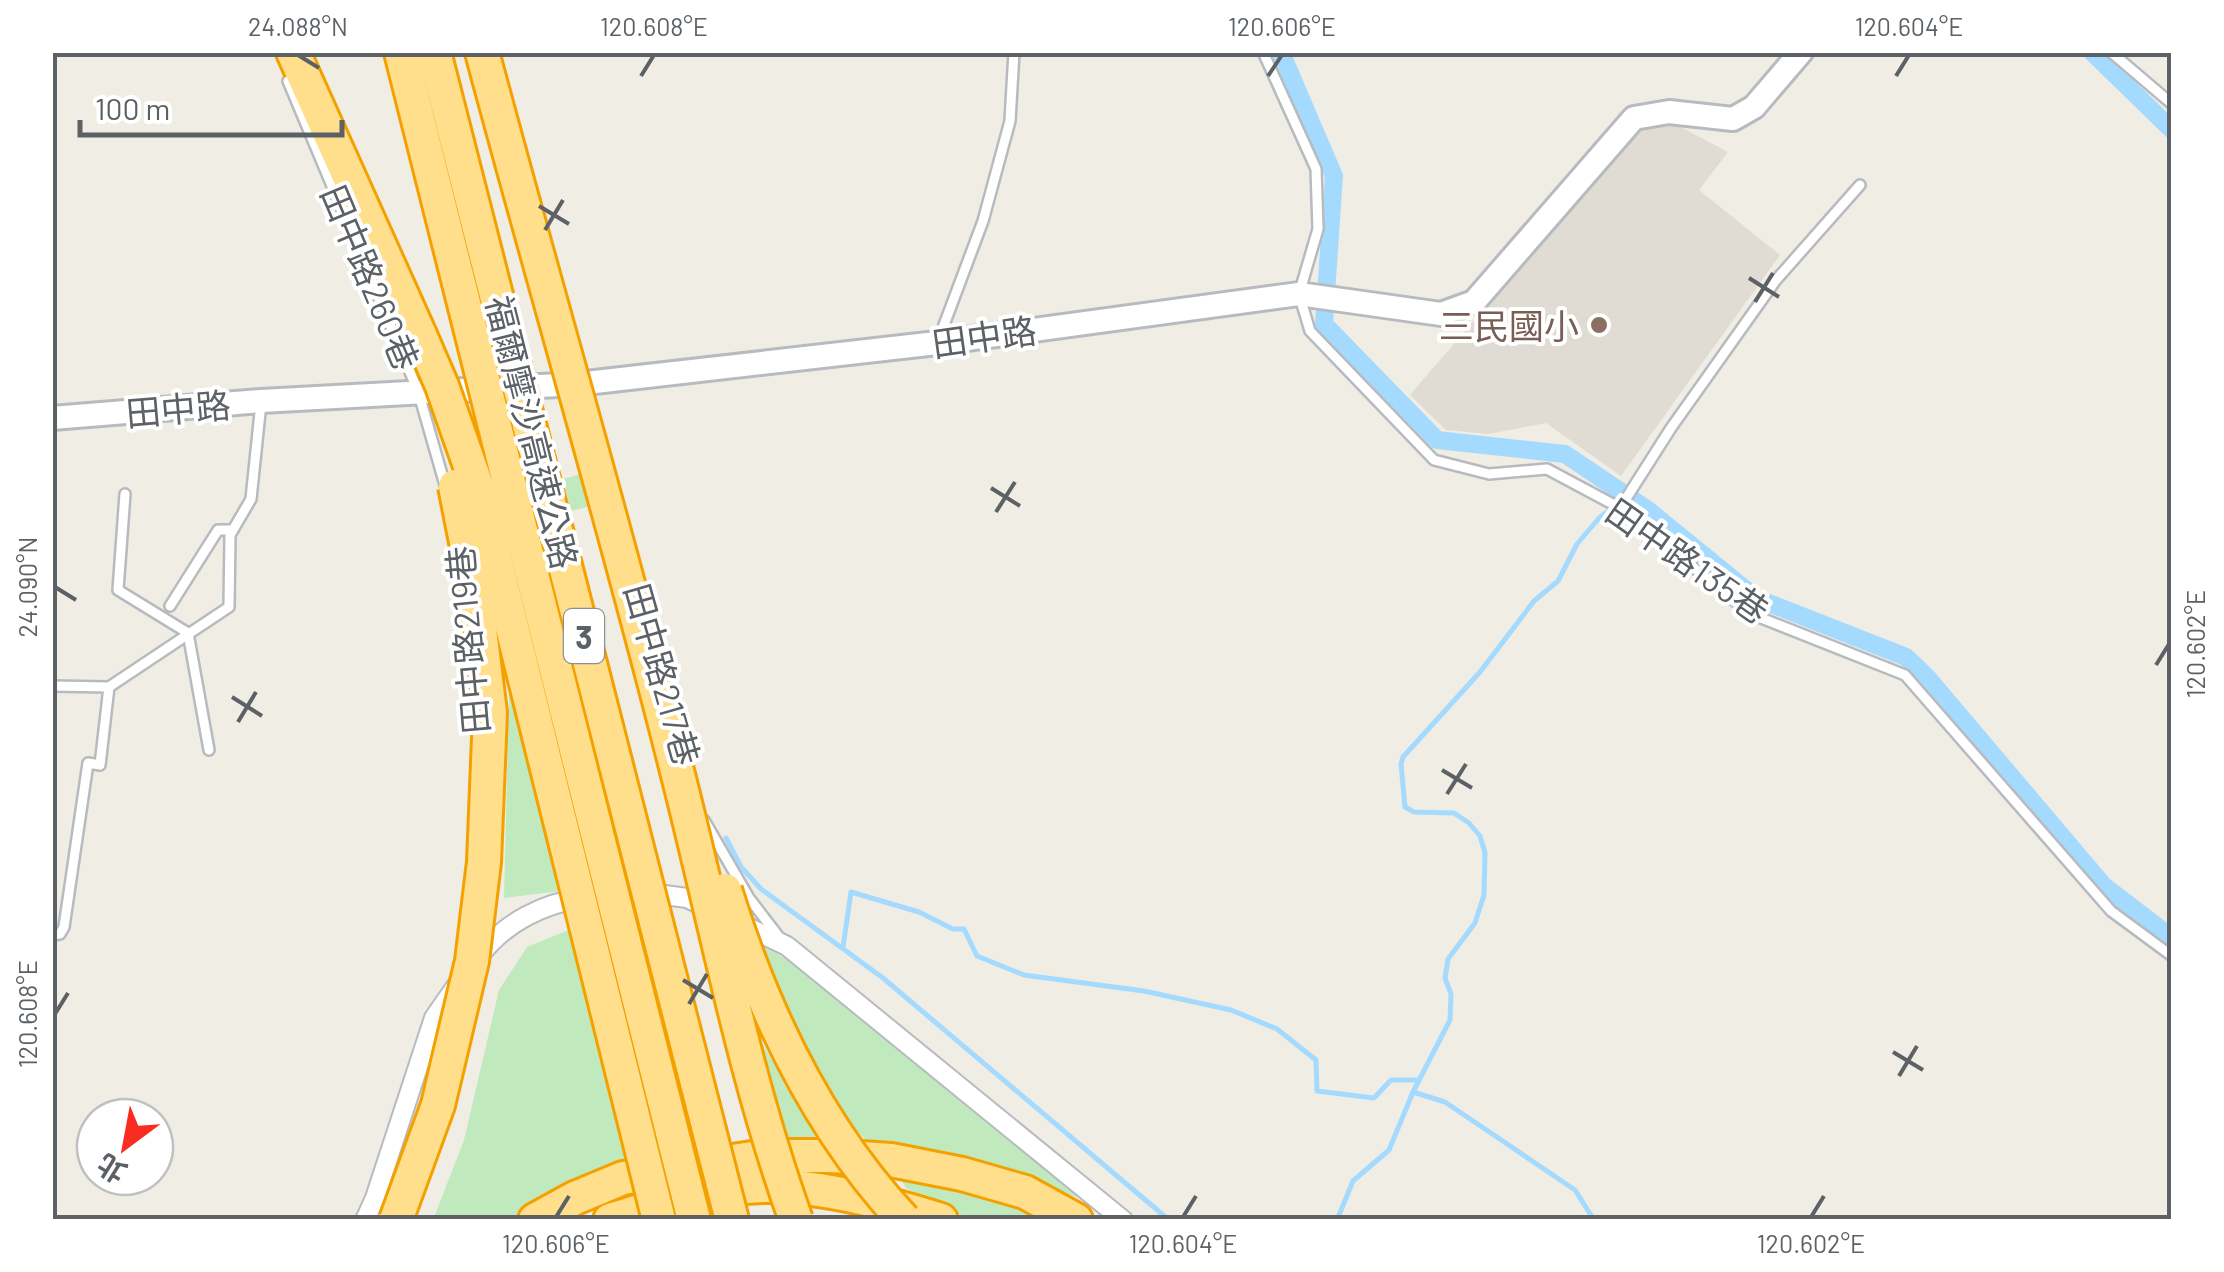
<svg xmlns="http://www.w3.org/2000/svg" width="2224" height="1272" font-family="Barlow,'Noto Sans TC',sans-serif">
<rect width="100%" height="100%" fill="#f0ede4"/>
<!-- education -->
<path fill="#e0dcd3" d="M1641,125L1679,126L1728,152L1699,190L1780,255L1621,476L1546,423L1489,434L1446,430L1410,395Z"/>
<!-- green -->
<path fill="#c0eabe" d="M581,474L590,506L571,511L563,479Z
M509,693L561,891L504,898Z
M571,929L628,1168L510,1219L433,1220L464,1140L499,990L527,947Z
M754,942L792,962L1086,1199L869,1143L839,1113L786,1028Z
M760,1040L823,1145L785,1139Z
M893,1167L996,1193L1041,1219H970L906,1188Z"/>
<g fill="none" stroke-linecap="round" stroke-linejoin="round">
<!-- stream -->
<path stroke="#a5daff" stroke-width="5" d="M726,838L741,867L761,889L883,978L1169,1220
M843,947L851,892L919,912L953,929H964L977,956L1024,975L1144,991L1231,1010L1277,1029L1316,1060L1317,1091L1374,1098L1391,1080H1418
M1413,1092L1445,1102L1575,1190L1594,1220
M1337,1220L1353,1181L1389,1150L1413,1092L1450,1020L1451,994L1445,978L1448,959L1475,923L1484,895L1485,853L1480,836L1469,823L1454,813L1414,812L1405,807L1401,764L1403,757L1480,672L1534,601L1558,581L1577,544L1600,517L1616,506"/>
<!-- canal -->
<path stroke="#a5daff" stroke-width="18" d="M1281,52L1334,176L1324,324L1437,440L1565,454L1648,510L1756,598L1906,657L1927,677L2104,886L2172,938
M2092,52L2172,130"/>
<!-- service casing -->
<g stroke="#b7bbbf" stroke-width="14">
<path id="service" d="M1263,52L1316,169L1318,229L1299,294L1310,331L1434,460L1489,474L1547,469L1620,508L1751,614L1905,675L2111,911L2172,956
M2111,52L2172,104
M288,81L418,391L445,485
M938,341L983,221L1010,121L1014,52
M125,494L118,590L188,633L209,750
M1620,508L1671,428L1776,280L1860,185
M170,606L218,530H233
M52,686L109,687L229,607L230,535L251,499L261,403
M704,820L749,898L779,937
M52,935L60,934L64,927L88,763L100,765L109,687"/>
</g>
<!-- minor casing -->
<g stroke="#b7bbbf" stroke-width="22">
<path id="minor" d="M642,892L687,898L787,946L1123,1220
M478,958C504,922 544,903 587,897
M365,1220L375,1198L434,1018L459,982"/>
</g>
<!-- tertiary casing -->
<g stroke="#b7bbbf" stroke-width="28">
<path id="tertiary" d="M52,418L261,401L577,384L937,343L1299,294L1441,314L1474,302L1634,118L1669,112L1733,119L1754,107L1801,52"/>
</g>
<!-- motorway casing -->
<g stroke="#f4a100" stroke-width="38">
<path id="motorway" d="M293,52L420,335
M535,1220L575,1198L623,1178L765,1156H831L891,1160L962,1174L1025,1192L1076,1220
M610,1220C660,1205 714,1186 767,1186C824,1186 887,1203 941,1220"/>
</g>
<!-- service -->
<use href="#service" stroke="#fff" stroke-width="9"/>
<!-- minor -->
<use href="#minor" stroke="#fff" stroke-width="18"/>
<!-- tertiary -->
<use href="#tertiary" stroke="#fff" stroke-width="22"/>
<!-- motorway -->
<use href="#motorway" stroke="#ffdf8c" stroke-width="32"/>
<!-- motorway-bridge casing -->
<g stroke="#f4a100" stroke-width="38" stroke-linecap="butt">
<path id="motorway-bridge" d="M401,52L694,1220
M434,52L732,1220
M482,52C546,291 616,528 676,767C715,918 743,1073 796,1220
M420,335L442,386L477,486L659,1220
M725,890C762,1010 817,1127 904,1220
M396,1220L438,1105L472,961L484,862L490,713L475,588L455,486"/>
</g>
<!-- motorway-bridge -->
<use href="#motorway-bridge" stroke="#ffdf8c" stroke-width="32"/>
</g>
<!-- ticks -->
<path fill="none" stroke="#5c6166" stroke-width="4" d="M298,55L319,68M641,76L654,55M1268,76L1282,55M1896,76L1909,55M539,206L569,224M545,230L563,200M1749,278L1779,297M1755,302L1773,273M991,488L1020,506M996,512L1015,482M55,587L76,600M2156,665L2169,644M232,697L262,716M238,722L256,692M1442,770L1472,788M1447,794L1466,764M683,980L713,998M689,1004L707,974M55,1014L68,993M1893,1052L1923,1070M1899,1076L1917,1046M556,1217L569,1196M1183,1217L1196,1196M1811,1217L1824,1196"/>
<!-- markers -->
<circle fill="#8d6e63" stroke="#fff" stroke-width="4" cx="1599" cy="325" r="10"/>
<g text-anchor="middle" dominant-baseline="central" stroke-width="8" stroke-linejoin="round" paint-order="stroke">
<!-- shield labels -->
<rect fill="#fff" stroke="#8d9094" stroke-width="2.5" x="564" y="609" width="40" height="54" rx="8"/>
<g font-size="32" font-weight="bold" fill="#5c6166">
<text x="584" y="636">3</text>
</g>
<!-- street labels -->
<g font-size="35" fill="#5c6166" stroke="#fff">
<text transform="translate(371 277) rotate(67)">田中路260巷</text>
<text transform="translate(984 336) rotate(-8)">田中路</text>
<text transform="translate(178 408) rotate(-5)">田中路</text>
<text transform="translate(533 432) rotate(76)">福爾摩沙高速公路</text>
<text transform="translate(1688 560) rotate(35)">田中路135巷</text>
<text transform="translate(467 640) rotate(-95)">田中路219巷</text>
<text transform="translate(663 674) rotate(74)">田中路217巷</text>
</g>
<!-- education labels -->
<g font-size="35" fill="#785e54" stroke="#fff" text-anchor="end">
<text x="1579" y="325">三民國小</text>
</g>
</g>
<!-- border -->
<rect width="2224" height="1272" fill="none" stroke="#ffffff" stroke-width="110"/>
<!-- north arrow -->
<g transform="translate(125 1147) rotate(212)"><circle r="48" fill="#ffffff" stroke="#bec0c2" stroke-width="2.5"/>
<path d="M0-8L18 38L0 25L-18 38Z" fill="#f92c21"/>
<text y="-15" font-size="28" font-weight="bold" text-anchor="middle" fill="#5c6166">北</text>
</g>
<!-- scale -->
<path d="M80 120v15h262v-15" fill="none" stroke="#5c6166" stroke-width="5"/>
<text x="95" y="120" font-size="30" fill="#5c6166" stroke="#ffffff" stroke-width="8" paint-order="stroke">100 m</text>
<rect x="55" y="55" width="2114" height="1162" fill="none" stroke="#5c6166" stroke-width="4"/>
<g font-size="25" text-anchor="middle" fill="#5c6166">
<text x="298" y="36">24.088°N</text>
<text x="654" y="36">120.608°E</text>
<text x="1282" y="36">120.606°E</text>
<text x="1909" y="36">120.604°E</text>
<text transform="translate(28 587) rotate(-90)" y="9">24.090°N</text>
<text transform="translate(2196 644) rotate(-90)" y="9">120.602°E</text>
<text transform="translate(28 1014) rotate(-90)" y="9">120.608°E</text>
<text x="556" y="1253">120.606°E</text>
<text x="1183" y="1253">120.604°E</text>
<text x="1811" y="1253">120.602°E</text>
</g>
</svg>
